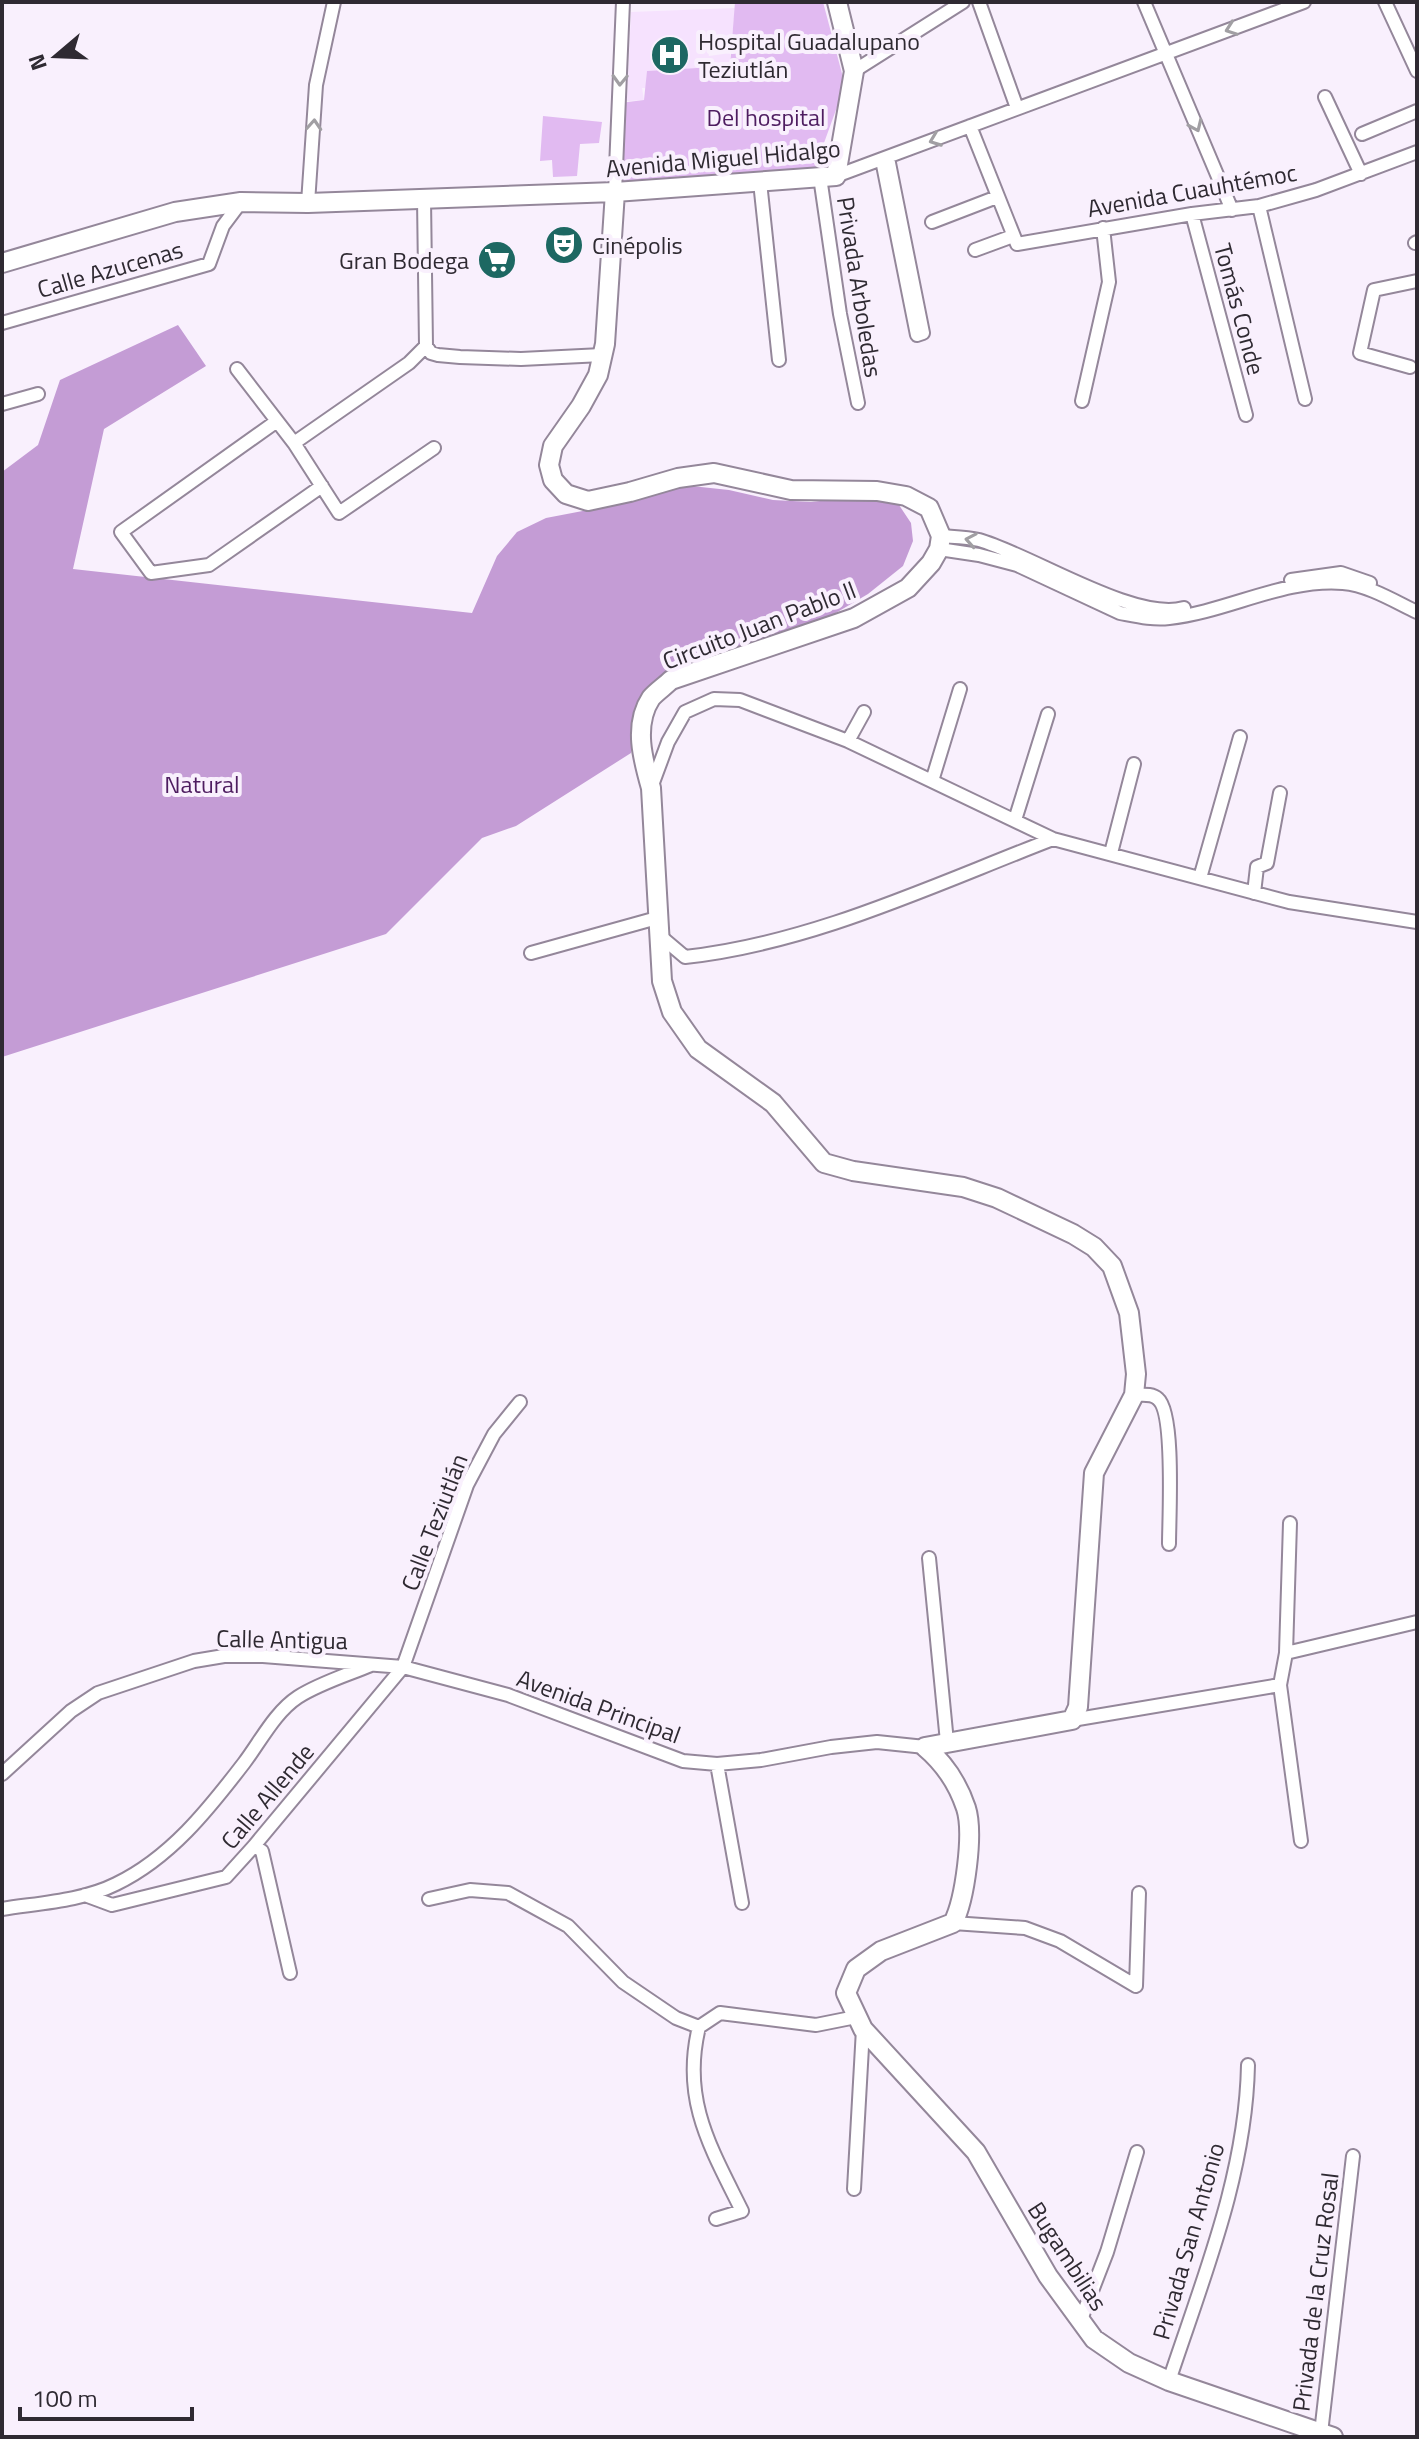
<svg xmlns="http://www.w3.org/2000/svg" width="1419" height="2439" font-family="'Titillium Web',sans-serif">
<rect width="100%" height="100%" fill="#f9f0fd"/>
<!-- built -->
<path fill="#f6e2fe" d="M735,8L731,48L708,51L709,56L730,53V66L647,71L646,88H642L644,100L627,101L631,12Z"/>
<!-- green -->
<path fill="#e1baf1" d="M735,2H823L845,85L812,176L615,189L620,103L644,100L647,71L730,66Z
M543,116L602,122L599,143L580,144L577,176L553,177L552,160L540,161Z"/>
<!-- forest -->
<path fill="#c49cd5" d="M178,325L206,366L104,429L73,569L472,613L497,556L517,532L546,518L593,509L682,485L729,490L773,500L811,502L881,494L895,499L911,523L913,541L903,566L868,594L834,614L758,647L682,671L639,709L631,753L516,826L482,838L386,934L2,1057V472L38,445L60,380Z"/>
<g fill="none" stroke-linecap="round" stroke-linejoin="round">
<!-- minor casing -->
<g stroke="#94879a" stroke-width="16">
<path id="minor" d="M979,2L1017,108
M1144,2L1232,210
M1385,2L1417,71
M854,71L963,2
M1325,97L1361,174
M970,126L1017,244L1192,214L1259,206L1316,190L1417,152
M1362,134L1417,111
M882,160L917,335L923,333L888,158
M836,176L1304,2
M820,177L840,314L858,403
M760,182L779,360
M615,192L623,2
M308,203L316,85L334,2
M1259,206L1305,399
M1192,214L1246,415
M932,222L997,197
M1415,243L1417,242
M975,250L1013,236
M2,323L209,264L223,226L241,202
M426,346L431,353L438,355L460,357L521,359L602,355
M1410,367L1360,353L1374,290L1417,281
M237,369L294,443L339,513L434,448
M1082,401L1109,282L1103,228
M2,404L38,394
M277,421L121,532L151,573L209,565L322,486
M294,443L409,363L426,346L424,199
M941,536C953,537 967,537 979,540C1032,555 1134,622 1184,608
M939,549L979,555L1017,565L1120,613C1136,616 1153,620 1169,618C1227,612 1284,578 1343,583C1368,585 1394,601 1417,612
M1291,580L1341,573L1370,583
M848,741L864,712
M932,781L960,689
M651,788L668,742L685,712L714,699L740,700L848,741L1053,839L1289,902L1417,922
M1015,820L1048,714
M1111,853L1134,764
M1200,878L1240,737
M1254,893L1257,867L1267,863L1280,793
M659,935L685,957C813,943 933,885 1053,839
M531,953L657,918
M1134,1395C1142,1395 1152,1393 1158,1399C1175,1413 1169,1518 1169,1544
M1290,1523L1286,1653L1280,1685L1301,1841
M929,1558L947,1742
M1286,1653L1417,1622
M1072,1720L1280,1685
M717,1764L742,1903
M2,1774L71,1711L98,1693L194,1661L224,1656H263L403,1667L508,1695L683,1761L717,1764L761,1760L831,1747L877,1742L925,1747
M254,1846L262,1851L290,1973
M85,1895L112,1905L226,1877L254,1846L403,1667L467,1485L494,1434L520,1402
M429,1899L470,1890L508,1893L568,1926L623,1982L676,2018L699,2027
M2,1909C39,1903 82,1901 116,1884C170,1858 208,1810 244,1763C260,1742 275,1712 298,1697C320,1683 347,1675 371,1665
M953,1923L1025,1928L1060,1941L1136,1986L1139,1893
M699,2027C681,2100 711,2148 742,2211L716,2219
M699,2027L720,2013L816,2025L856,2017
M854,2189L863,2029
M1080,2322L1107,2252L1137,2152
M1169,2381C1203,2278 1246,2174 1248,2065
M1321,2433L1353,2156"/>
</g>
<!-- secondary casing -->
<g stroke="#94879a" stroke-width="22">
<path id="secondary" d="M615,192L605,344L598,375L581,406L553,446L549,465L553,480L566,494L588,501L630,492L678,478L714,473L791,490L877,491L906,496L929,508L941,536L939,549L931,563L908,588L854,618L671,680C665,686 656,692 651,698C633,725 643,760 651,788L662,981L672,1012L698,1049L773,1103L824,1163L853,1171L963,1187L997,1198L1073,1234L1094,1247L1112,1266L1129,1313L1136,1374L1134,1395L1094,1473L1078,1707L1072,1720L925,1747
M2,263L175,212L241,202L308,203L615,192L836,176L854,71L837,2
M925,1747C944,1763 958,1784 966,1808C974,1833 965,1900 953,1923L881,1951L856,1969L846,1993L863,2029L976,2152L1048,2276L1094,2339L1129,2363L1169,2381L1333,2437"/>
</g>
<!-- minor -->
<use href="#minor" stroke="#fff" stroke-width="12"/>
<!-- secondary -->
<use href="#secondary" stroke="#fff" stroke-width="18"/>
</g>
<!-- one-way arrows -->
<defs><path id="oneway-chevron" d="M-2-3.5L2.5 0L-2 3.5" fill="none" stroke-width="1.6" stroke-linecap="round" stroke-linejoin="round" transform="scale(2)"/></defs>
<g stroke="#a19fa3">
<use href="#oneway-chevron" transform="translate(1231 29) rotate(160)"/>
<use href="#oneway-chevron" transform="translate(620 80) rotate(92)"/>
<use href="#oneway-chevron" transform="translate(314 125) rotate(-86)"/>
<use href="#oneway-chevron" transform="translate(1196 126) rotate(66)"/>
<use href="#oneway-chevron" transform="translate(935 140) rotate(159)"/>
<use href="#oneway-chevron" transform="translate(971 540) rotate(-170)"/>
</g>
<!-- icons -->
<defs>
<g id="hospital-disc" transform="scale(2)"><circle r="9.5" fill="#1d6862" stroke="#f9f0fd"/><path d="M-5-5h3v3.5h4V-5h3V5h-3V1.5h-4V5h-3Z" fill="#fff"/></g>
<g id="theatre-disc" transform="scale(2)"><circle r="9.5" fill="#1d6862" stroke="#f9f0fd"/><path d="M-5-5.5Q0-4 5-5.5V0Q5 5 0 6Q-5 5-5 0ZM-3.3-2.5H-1v1.5H-3.3ZM1-2.5H3.3v1.5H1ZM-2.8 1Q0 5.5 2.8 1Z" fill="#fff"/></g>
<g id="supermarket-disc" transform="scale(2)"><circle r="9.5" fill="#1d6862" stroke="#f9f0fd"/><path d="M-6-5.5h2.5l.6 2H6L4.5 2H-2.5L-4.4-4H-6ZM-1.5 3.2a1.3 1.3 0 1 0 .1 0ZM3 3.2a1.3 1.3 0 1 0 .1 0Z" fill="#fff"/></g>
</defs>
<g fill-rule="evenodd">
<use href="#hospital-disc" x="670" y="55"/>
<use href="#theatre-disc" x="564" y="245"/>
<use href="#supermarket-disc" x="497" y="260"/>
</g>
<g text-anchor="middle" dominant-baseline="central" stroke-width="8" stroke-linejoin="round" paint-order="stroke">
<!-- poi labels -->
<g font-size="24" fill="#2f2a32" stroke="#f9f0fd" text-anchor="start">
<text x="698" y="41">Hospital Guadalupano<tspan x="698" dy="28">Teziutlán</tspan></text>
<text x="592" y="245">Cinépolis</text>
<text x="469" y="260" text-anchor="end">Gran Bodega</text>
</g>
<!-- park labels -->
<g font-size="24" fill="#4e1d60" stroke="#f9f0fd">
<text x="766" y="117">Del hospital</text>
<text x="202" y="784">Natural</text>
</g>
<!-- street labels -->
<g font-size="24" fill="#2f2a32" stroke="#f9f0fd">
<text transform="translate(723 158) rotate(-5)">Avenida Miguel Hidalgo</text>
<text transform="translate(1192 190) rotate(-10)">Avenida Cuauhtémoc</text>
<text transform="translate(110 269) rotate(-16)">Calle Azucenas</text>
<text transform="translate(860 287) rotate(81)">Privada Arboledas</text>
<text transform="translate(1240 309) rotate(75)">Tomás Conde</text>
<text transform="translate(759 625) rotate(-21)">Circuito Juan Pablo ll</text>
<text transform="translate(434 1522) rotate(-69)">Calle Teziutlán</text>
<text transform="translate(282 1639) rotate(1)">Calle Antigua</text>
<text transform="translate(599 1706) rotate(20)">Avenida Principal</text>
<text transform="translate(267 1796) rotate(-50)">Calle Allende</text>
<text transform="translate(1188 2241) rotate(-74)">Privada San Antonio</text>
<text transform="translate(1068 2256) rotate(57)">Bugambilias</text>
<text transform="translate(1315 2292) rotate(-83)">Privada de la Cruz Rosal</text>
</g>
</g>
<!-- border -->
<rect width="1419" height="2439" fill="none" stroke="#2f2a32" stroke-width="8"/>
<!-- north arrow -->
<g transform="translate(56 56) rotate(251)" stroke="#f9f0fd" stroke-width="6" paint-order="stroke">
<path d="M0-6L14 30L0 20L-14 30Z" fill="#2f2a32"/>
<text y="-12" font-size="22" font-weight="bold" text-anchor="middle" fill="#2f2a32">N</text>
</g>
<!-- scale -->
<path d="M20 2407v12h172v-12" fill="none" stroke="#2f2a32" stroke-width="4"/>
<text x="32" y="2407" font-size="24" fill="#2f2a32" stroke="#f9f0fd" stroke-width="6" paint-order="stroke">100 m</text>
</svg>
